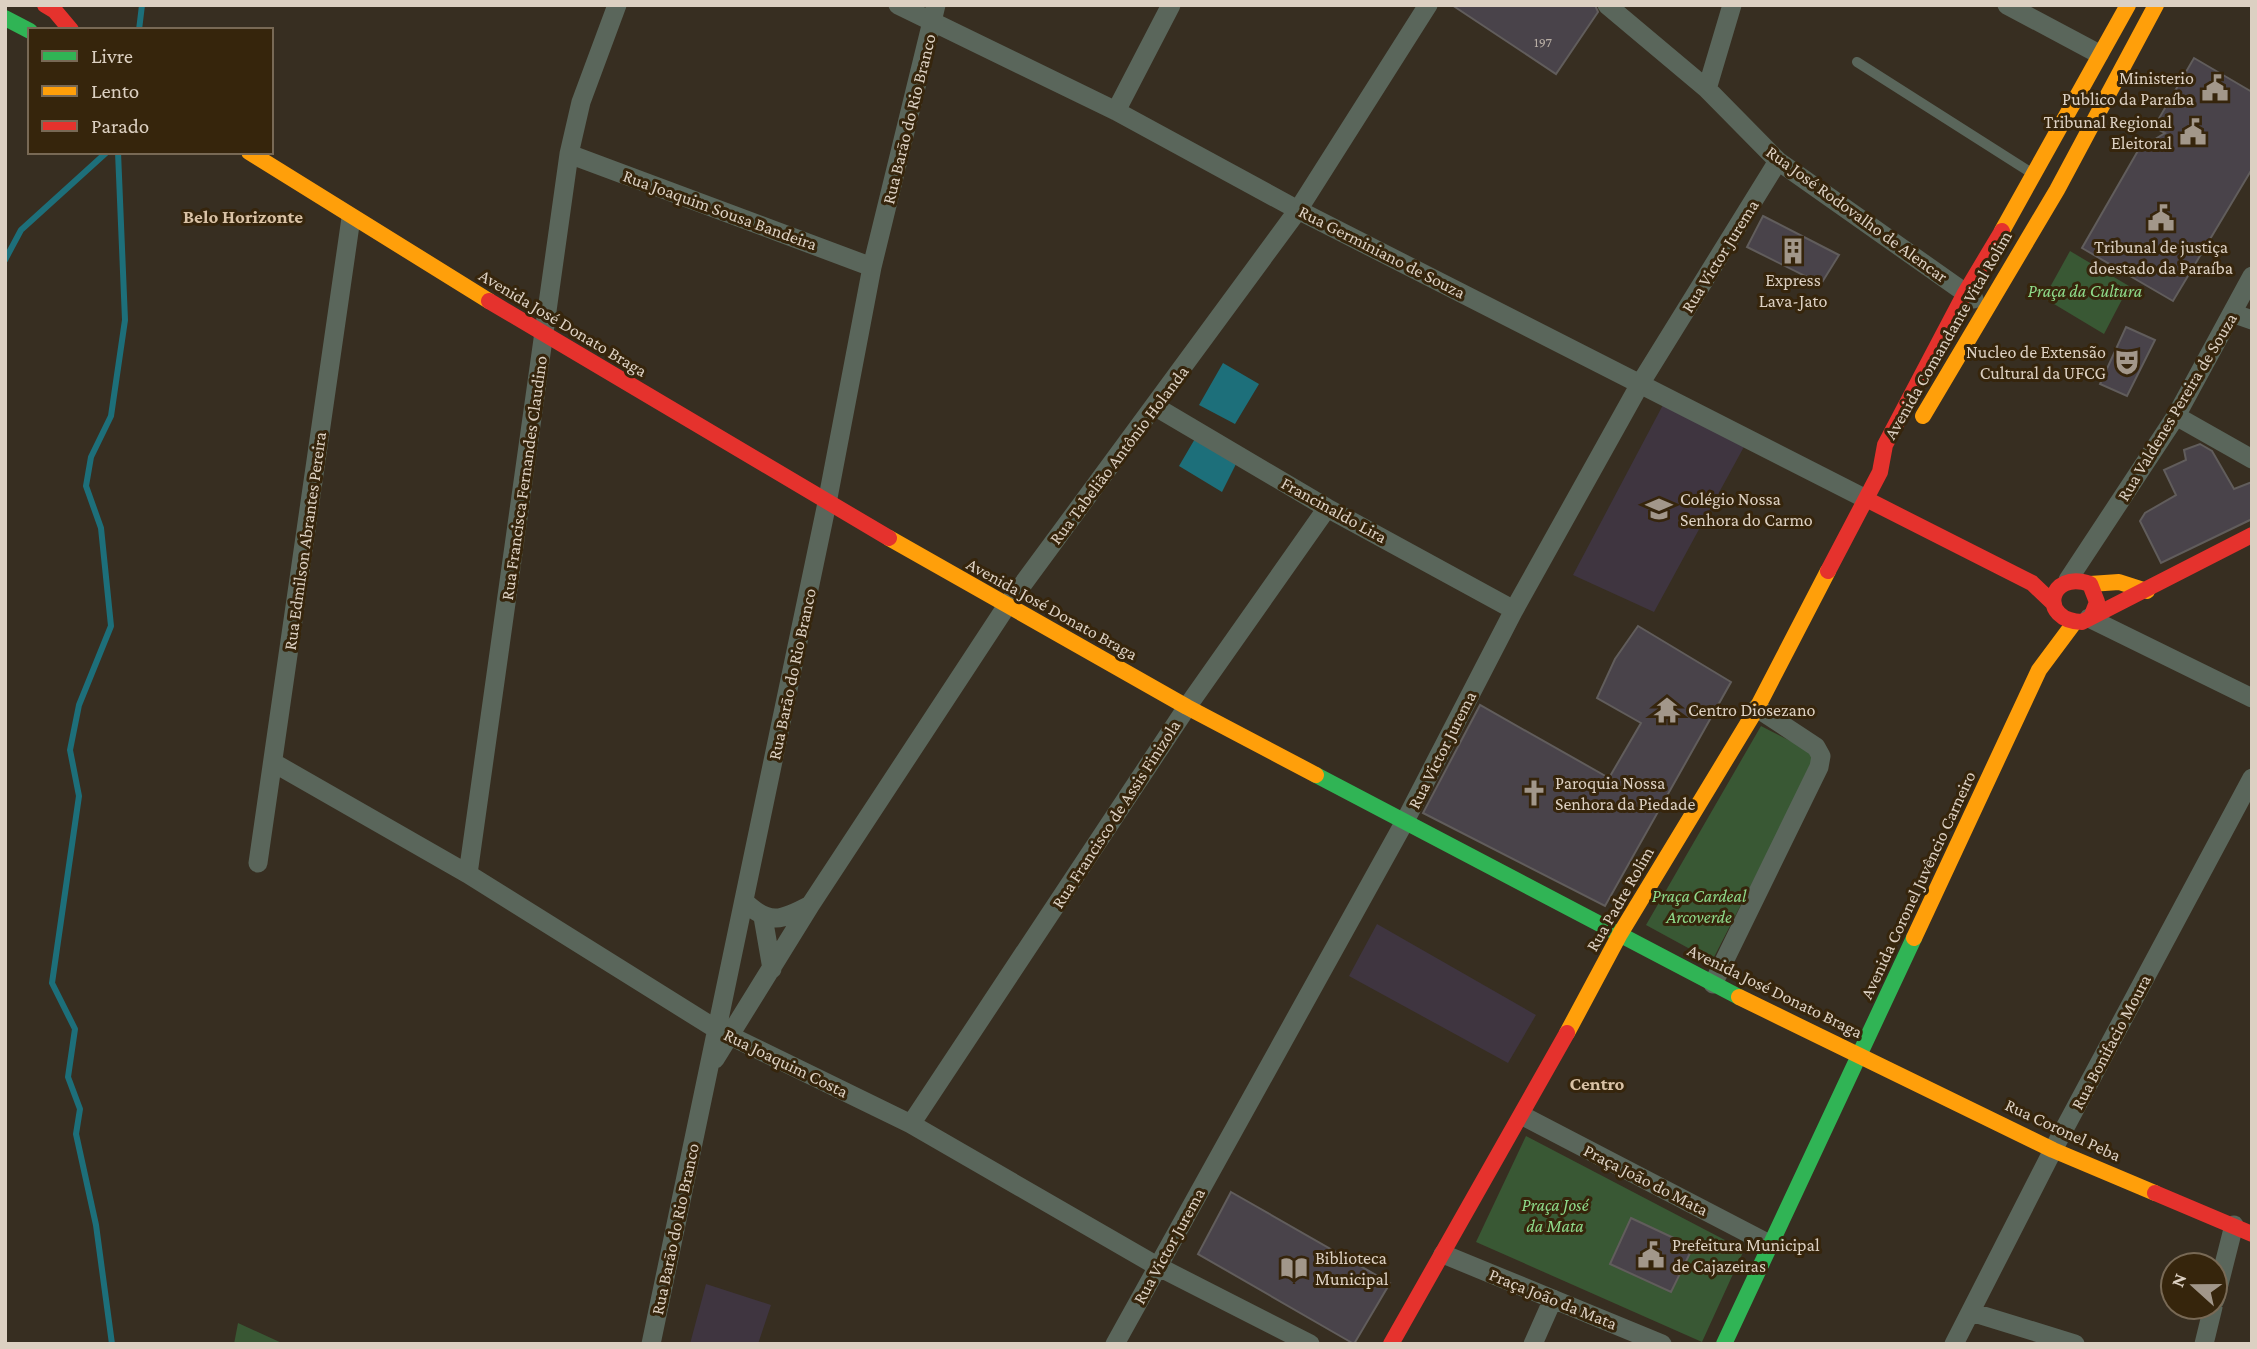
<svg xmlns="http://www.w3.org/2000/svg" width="2257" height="1349" font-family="'Crimson Pro',serif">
<rect width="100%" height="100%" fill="#372e21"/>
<!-- education -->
<path fill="#3f3540" d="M1664,403L1746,443L1654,612L1573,575Z
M1377,924L1536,1015L1508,1063L1349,976Z
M706,1284L771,1305L758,1344H690Z"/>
<!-- green -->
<path fill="#395834" d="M2070,251L2129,286L2104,334L2044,298Z
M1761,726L1818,755L1712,961L1646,925Z
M1526,1136L1744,1250L1702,1342L1476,1242Z
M238,1323L284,1344H234Z"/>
<!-- water -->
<path fill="#1d6f7a" d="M1223,363L1259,384L1235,424L1199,405Z
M1196,437L1237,462L1222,492L1179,466Z"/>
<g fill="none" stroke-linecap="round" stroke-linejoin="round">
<!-- stream -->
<path stroke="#1d6f7a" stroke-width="6" d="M139,30L142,5
M5,260L21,230L107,152
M112,1344L96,1225L76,1134L80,1109L68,1077L75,1029L52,983L79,796L70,750L79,705L111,626L101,528L86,486L91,457L111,416L125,320L118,152"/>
</g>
<!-- building -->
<path fill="#49434a" stroke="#615d5c" stroke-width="2" d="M1452,5H1595L1598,12L1556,74Z
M2194,58L2252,92V169L2173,301L2082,248L2139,149L2165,133L2154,127Z
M1763,216L1839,255L1821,284L1747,247Z
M2126,327L2155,340L2127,396L2100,384Z
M2200,444L2212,451L2234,489L2252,482V519L2161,563L2140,521L2145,513L2176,495L2164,470L2186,460L2184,450Z
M1638,626L1731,682L1605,906L1423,813L1480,705L1609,778L1641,723L1597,698L1615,659Z
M1231,1192L1390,1283L1354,1344L1198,1254Z
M1631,1218L1693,1247L1671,1292L1610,1264Z"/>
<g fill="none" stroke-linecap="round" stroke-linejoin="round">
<!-- lane -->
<path stroke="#5a665b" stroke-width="10" d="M1857,62L2030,172"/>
<!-- street -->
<path stroke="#5a665b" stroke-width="19" d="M898,5L1116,111L1298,210L1866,499
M1607,5L1707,89L1778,161L1974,299
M2007,5L2099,54
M1707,89L1732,5
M1116,111L1171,5
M569,154L872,267
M2232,313L2252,320
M1156,407L1327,508L1514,610
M2176,416L2252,459
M2068,580L2176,416L2252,276
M2089,618L2252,698
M274,763L468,874L716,1029L911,1124L1157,1266L1310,1344
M258,863L351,218
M468,874L569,154L581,102L617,5
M744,901C769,926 782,920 810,905
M763,917L772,969
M1713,984L1819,767L1821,756L1816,747L1757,708
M715,1059L811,904L1006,607L1298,210L1428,5
M1523,1116L1769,1244
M911,1124L1187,707L1327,508
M1443,1254L1662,1344
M2215,1300L2234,1225
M1971,1312L2075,1344
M651,1344L827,503L872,267L936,5
M1115,1344L1404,823L1514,610L1640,384L1778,161
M1533,1344L1553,1299
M1954,1344L2053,1150L2252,778
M2204,1344L2213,1307"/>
<!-- fast -->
<path stroke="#30b455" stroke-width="16" d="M5,18L30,31
M1316,775L1739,997
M1724,1344L1914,938"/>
<!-- slow -->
<path stroke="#ff9f0a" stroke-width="16" d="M249,152L489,301
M2002,231L2128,5
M1923,416L2057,190L2156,5
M889,538L1187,707L1316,775
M2090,584L2119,582L2147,591
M1914,938L2039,670L2074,623
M1739,997L2053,1150L2155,1193
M1567,1033L1620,934L1757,708L1828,571"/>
<!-- jam -->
<path stroke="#e5322d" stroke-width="16" d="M45,5L55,11L71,30
M489,301L889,538
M1866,499L2032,583L2053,603
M1828,571L1880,472L1885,445L1965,293L2002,231
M2092,615L2097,602L2090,584C2048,569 2038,621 2082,622L2252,535
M2155,1193L2252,1234
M1391,1344L1567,1033"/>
</g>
<!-- icons -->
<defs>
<g id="civic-bare" transform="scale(2.1)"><path d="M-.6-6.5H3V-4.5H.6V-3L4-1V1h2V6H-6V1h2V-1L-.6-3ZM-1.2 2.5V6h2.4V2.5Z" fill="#a2978a" stroke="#36250c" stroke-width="2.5" paint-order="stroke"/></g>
<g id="building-bare" transform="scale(2.1)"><path d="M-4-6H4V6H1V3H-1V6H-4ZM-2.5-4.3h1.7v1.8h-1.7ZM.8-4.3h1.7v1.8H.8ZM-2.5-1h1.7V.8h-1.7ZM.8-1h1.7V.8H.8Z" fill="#a2978a" stroke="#36250c" stroke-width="2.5" paint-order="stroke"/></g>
<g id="theatre-bare" transform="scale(2.1)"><path d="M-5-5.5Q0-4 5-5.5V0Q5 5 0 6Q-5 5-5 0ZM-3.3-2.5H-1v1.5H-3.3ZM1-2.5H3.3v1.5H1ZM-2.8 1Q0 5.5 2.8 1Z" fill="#a2978a" stroke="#36250c" stroke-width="2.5" paint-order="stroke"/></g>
<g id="school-bare" transform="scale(2.1)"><path d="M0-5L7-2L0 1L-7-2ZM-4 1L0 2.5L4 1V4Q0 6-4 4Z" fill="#a2978a" stroke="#36250c" stroke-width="2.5" paint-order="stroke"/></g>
<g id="temple-bare" transform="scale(2.1)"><path d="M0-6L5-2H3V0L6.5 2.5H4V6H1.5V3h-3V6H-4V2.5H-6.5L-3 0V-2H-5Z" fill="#a2978a" stroke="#36250c" stroke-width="2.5" paint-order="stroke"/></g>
<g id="church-bare" transform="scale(2.1)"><path d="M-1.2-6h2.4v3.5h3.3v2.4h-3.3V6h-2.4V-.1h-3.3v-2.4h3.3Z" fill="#a2978a" stroke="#36250c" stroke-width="2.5" paint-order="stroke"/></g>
<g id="library-bare" transform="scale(2.1)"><path d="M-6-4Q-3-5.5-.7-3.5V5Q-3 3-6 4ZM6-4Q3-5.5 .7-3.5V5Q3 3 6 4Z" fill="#a2978a" stroke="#36250c" stroke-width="2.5" paint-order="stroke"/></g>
</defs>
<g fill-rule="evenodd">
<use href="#civic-bare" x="2215" y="88"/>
<use href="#civic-bare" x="2193" y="132"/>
<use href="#civic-bare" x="2161" y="218"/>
<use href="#building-bare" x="1793" y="251"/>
<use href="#theatre-bare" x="2127" y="362"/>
<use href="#school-bare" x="1659" y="509"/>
<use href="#temple-bare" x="1667" y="710"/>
<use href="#church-bare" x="1534" y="793"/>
<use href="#civic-bare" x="1651" y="1255"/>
<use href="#library-bare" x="1294" y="1268"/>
</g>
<g text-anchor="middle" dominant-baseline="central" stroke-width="6" stroke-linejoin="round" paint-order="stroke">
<!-- number labels -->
<g font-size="14" fill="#b7ada4">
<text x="1543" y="42">197</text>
</g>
<!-- poi labels -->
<g font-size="18" fill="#dcd0c2" stroke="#36250c" text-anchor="start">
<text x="2194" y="78" text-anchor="end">Ministerio<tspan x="2194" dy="21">Publico da Paraíba</tspan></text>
<text x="2172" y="122" text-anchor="end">Tribunal Regional<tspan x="2172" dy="21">Eleitoral</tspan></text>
<text x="2161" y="247" text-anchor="middle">Tribunal de justiça<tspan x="2161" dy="21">doestado da Paraíba</tspan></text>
<text x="1793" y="280" text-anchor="middle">Express<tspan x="1793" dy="21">Lava-Jato</tspan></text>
<text x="2106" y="352" text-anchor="end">Nucleo de Extensão<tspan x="2106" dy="21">Cultural da UFCG</tspan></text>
<text x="1680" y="499">Colégio Nossa<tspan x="1680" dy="21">Senhora do Carmo</tspan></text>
<text x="1688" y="710">Centro Diosezano</text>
<text x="1555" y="783">Paroquia Nossa<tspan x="1555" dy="21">Senhora da Piedade</tspan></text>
<text x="1672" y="1245">Prefeitura Municipal<tspan x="1672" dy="21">de Cajazeiras</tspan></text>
<text x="1315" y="1258">Biblioteca<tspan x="1315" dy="21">Municipal</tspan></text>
</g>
<!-- street labels -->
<g font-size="18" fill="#dcd0c2" stroke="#36250c">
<text transform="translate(909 119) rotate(-76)">Rua Barāo do Rio Branco</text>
<text transform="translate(720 210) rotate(20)">Rua Joaquim Sousa Bandeira</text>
<text transform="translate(1857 214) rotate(36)">Rua José Rodovalho de Alencar</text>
<text transform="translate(1382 252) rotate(27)">Rua Germiniano de Souza</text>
<text transform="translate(1720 256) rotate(-58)">Rua Victor Jurema</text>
<text transform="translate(563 323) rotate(31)">Avenida José Donato Braga</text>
<text transform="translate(1948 335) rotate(-60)">Avenida Comandante Vital Rolim</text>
<text transform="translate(2177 407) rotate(-59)">Rua Valdenes Pereira de Souza</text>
<text transform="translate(1119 455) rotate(-53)">Rua Tabelião Antônio Holanda</text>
<text transform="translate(524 478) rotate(-82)">Rua Francisca Fernandes Claudino</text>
<text transform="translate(1334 510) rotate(29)">Francinaldo Lira</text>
<text transform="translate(305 541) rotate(-82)">Rua Edmilson Abrantes Pereira</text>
<text transform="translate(1052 609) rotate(29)">Avenida José Donato Braga</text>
<text transform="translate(792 674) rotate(-78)">Rua Barāo do Rio Branco</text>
<text transform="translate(1442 750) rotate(-63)">Rua Victor Jurema</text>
<text transform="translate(1116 814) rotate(-57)">Rua Francisco de Assis Finizola</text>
<text transform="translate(1918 885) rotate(-65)">Avenida Coronel Juvêncio Carneiro</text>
<text transform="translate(1620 899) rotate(-60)">Rua Padre Rolim</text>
<text transform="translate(1775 991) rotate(26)">Avenida José Donato Braga</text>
<text transform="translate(2111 1042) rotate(-62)">Rua Bonifacio Moura</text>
<text transform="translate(786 1063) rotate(26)">Rua Joaquim Costa</text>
<text transform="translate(2063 1130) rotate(25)">Rua Coronel Peba</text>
<text transform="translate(1646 1180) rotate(27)">Praça João do Mata</text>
<text transform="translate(675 1229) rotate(-78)">Rua Barāo do Rio Branco</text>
<text transform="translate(1169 1246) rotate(-61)">Rua Victor Jurema</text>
<text transform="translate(1553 1299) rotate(22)">Praça João da Mata</text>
</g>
<!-- park labels -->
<g font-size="18" font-style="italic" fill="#8eda89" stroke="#36250c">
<text x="2085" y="291">Praça da Cultura</text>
<text x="1699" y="896">Praça Cardeal<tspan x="1699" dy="21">Arcoverde</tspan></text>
<text x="1555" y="1205">Praça José<tspan x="1555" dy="21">da Mata</tspan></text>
</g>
<!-- neighbourhood labels -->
<g font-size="19" font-weight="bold" fill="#d9c2a6" stroke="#36250c">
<text x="243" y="216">Belo Horizonte</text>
<text x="1597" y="1083">Centro</text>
</g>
</g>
<!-- border -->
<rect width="2257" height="1349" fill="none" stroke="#dcd0c2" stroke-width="14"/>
<!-- legend -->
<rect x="28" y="28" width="245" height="126" fill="#36250c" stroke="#786955" stroke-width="2"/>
<rect x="42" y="51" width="35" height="10" fill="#30b455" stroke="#786955" stroke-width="2"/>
<text x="91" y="63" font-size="21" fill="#dcd0c2">Livre</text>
<rect x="42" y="86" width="35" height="10" fill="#ff9f0a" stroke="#786955" stroke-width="2"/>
<text x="91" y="98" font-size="21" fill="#dcd0c2">Lento</text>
<rect x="42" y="121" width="35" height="10" fill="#e5322d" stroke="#786955" stroke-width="2"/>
<text x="91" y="133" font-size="21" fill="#dcd0c2">Parado</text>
<!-- north arrow -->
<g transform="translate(2194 1286) rotate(291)"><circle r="33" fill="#36250c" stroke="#786955" stroke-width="2"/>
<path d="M0-5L12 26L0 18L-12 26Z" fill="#a2978a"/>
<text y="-10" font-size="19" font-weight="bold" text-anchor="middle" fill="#dcd0c2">N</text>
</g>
</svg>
